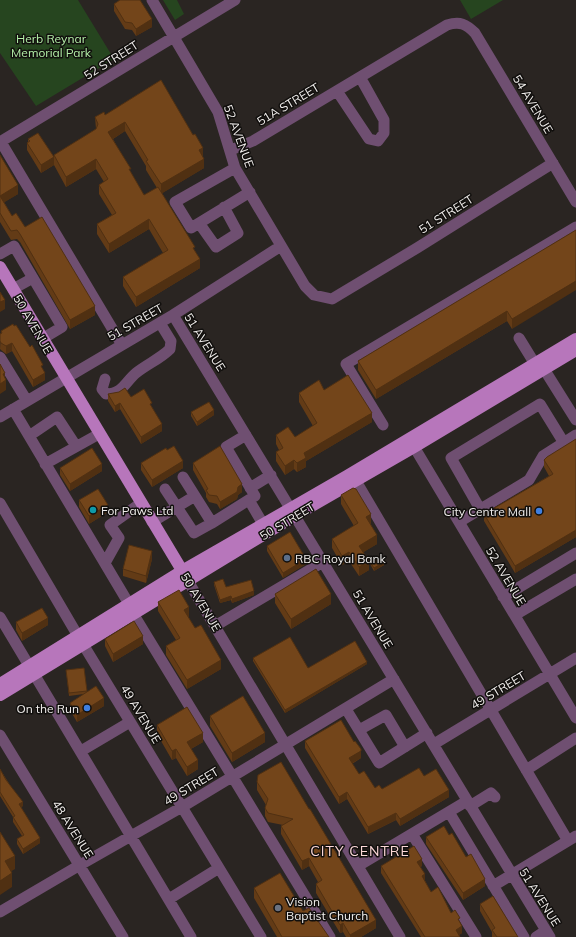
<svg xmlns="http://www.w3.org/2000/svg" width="576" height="937" font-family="Mulish,sans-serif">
<rect width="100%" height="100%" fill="#2a2522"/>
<!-- green -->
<path fill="#26451f" d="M0,0H78L114,59L36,106L0,53Z
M163,0H177L184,14L175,20Z
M460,0H503L471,19Z"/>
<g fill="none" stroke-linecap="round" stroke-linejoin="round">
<!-- minor -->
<path stroke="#6f4f71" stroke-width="11" d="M152,0L218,112L235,168L305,286L314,295L332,299L417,248L553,163
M337,91L369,139L378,141L384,133V120L360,77
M0,142L235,0
M1,142L122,345
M231,150L253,141L447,25C460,21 466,24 475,33L576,202
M235,168L175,202L191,228L250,192
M199,223L216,247L238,233L224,207
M0,254L14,246L62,327L42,339
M13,289L33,278
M173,315L550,937
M519,338L535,364L544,369L576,420
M0,357L27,401
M105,379L102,389L106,394C123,394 126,381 136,373C147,364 160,359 170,349L171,341L160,323
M13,409L129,604
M0,417L173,315L281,246
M383,425L346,364L576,227
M29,436L57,417L76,446
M410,440L576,718
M45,464L99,434
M183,477L212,523L255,496L226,447L246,435
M356,481L568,841
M250,488L271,475
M165,489L194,533L212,523
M249,500L263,524
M0,503L78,636L261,937
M480,509L451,458L540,404L564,443
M152,522L195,496
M459,522L529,480L543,456L576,435
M105,563L119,538L110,525L141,503
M188,581L400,937
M503,597L576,553
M134,615L330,937
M515,615L576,579
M0,617L191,937
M215,626L323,562
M346,709L379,763L427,733
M359,730L386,715L405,747
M0,735L123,937
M434,744L576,658
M81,751L130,722
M526,770L576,738
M470,806L491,793L495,797
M449,812L524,937
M412,834L476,937
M358,866L467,801
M493,886L576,836
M169,899L219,868
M0,912L80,865L182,807L394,679
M536,937L545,931"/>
<!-- major -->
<path stroke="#b776bb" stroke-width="12" d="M0,267L186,577
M0,684L182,571L347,476L576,339
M0,695L296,515L414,447L576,350"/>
</g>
<!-- wall -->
<path fill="#633b16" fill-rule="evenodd" d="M114,4L152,27L136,36L132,30L125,29L114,11Z
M161,80L203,157L204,168L162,193L195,251L200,268L136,307L123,286V277L163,253L149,229L109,253L97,234V224L112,215L99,194V185L104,182L96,169L66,187L54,165L41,173L27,150V143L28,142V139L54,157V155L96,129L95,117L105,115ZM125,131L146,166V170L157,188L144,195L131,173L113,139Z
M0,155L18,194L4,202L12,216L25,227L95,315L70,329L20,242L17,239L11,240L0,222Z
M576,230L512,329L507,321L376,399L358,370V361Z
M1,331L43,370L45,380L33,387L12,351L6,354L1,350L0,349Z
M324,390L372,422L306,461V467L297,472L294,469L285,475L276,461V452L279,450L276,444V435L295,437L313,426L299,402V393Z
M108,394L131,397L162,431L141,444L120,409L115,412L108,401Z
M191,412L214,415L197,426L191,416Z
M576,439V537L515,573L484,521V514L549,476L544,467V460Z
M141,463L183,468L152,487L141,470Z
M193,463L242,492L238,495L237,499L220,509L217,504L209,502L206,497V493L193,470Z
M60,468L102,471L70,491L60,475Z
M341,495L371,523L370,524L377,544L363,552L369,570L359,576L349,561L342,565L332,548V539L354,526L341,504Z
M79,500L108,512L89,524L79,507Z
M267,546L306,564L283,578L267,551Z
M152,559L146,583L123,576V569Z
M370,562L384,565L374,571L370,564Z
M214,582L226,587L254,595L232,603L231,600L220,603L214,585Z
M275,594L331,604L291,629L275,603Z
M158,602L189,616L188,617L221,669L187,689L166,655V646L176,640L158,611Z
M16,622L48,625L22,641L16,630Z
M105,639L143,644L113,662L105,646Z
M253,658L308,668L367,664L285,713L253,661Z
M84,668L87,692L104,706L77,722L70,710V703L84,694L69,696L66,670Z
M210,716L265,742L232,762L210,726Z
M157,725L203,742L191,749L198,769L187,776L176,758L172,760L157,734Z
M305,741L361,758L352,764L359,774L375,788L382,789L424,776L449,797L400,826L396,820L368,834L347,799L339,804L305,748Z
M281,762L376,928L361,937H346L343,932L340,933L316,893V884L318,882L309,866L302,870L281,834V826L283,825L268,822L265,816V808L266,805L257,790V782Z
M0,769L23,806L21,807L40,843L23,854L17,844V839L22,836L13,822V817L0,796Z
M449,835L466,857L485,886L463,900L426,844V837Z
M381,866H422L420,867L425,881L431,892L460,922L462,933L459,935L460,937H421L381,873Z
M254,888L303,911L329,937H277L254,898Z
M480,904L518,937H492V932L480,911Z"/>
<!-- shaded-wall -->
<path fill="#503012" d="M152,19V27L136,36V29Z
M125,122V131L108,142V132Z
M203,148V157L199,150Z
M54,157V165L41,173V165Z
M96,159V169L66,187V177Z
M204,159V168L161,194V184Z
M18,185V194L0,205V196Z
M149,219V229L109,253V244Z
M200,259V268L136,307V297Z
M576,281V290L512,329V319Z
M5,300V309L0,312V302Z
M95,306V315L70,329V320Z
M507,311V321L376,399V390Z
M12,343V351L6,354V346Z
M5,373V381L6,380V390L0,394V384L3,374Z
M45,373V380L33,387V380Z
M120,403V409L115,412V406Z
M214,410V415L197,426V422Z
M372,413V422L306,461V467L297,472V463L304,453Z
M162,424V431L141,444V437Z
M294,460V469L285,475V466Z
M183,461V468L152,487V480Z
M102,464V471L70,491V484Z
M242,484V492L238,495L237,499L220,509V502Z
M108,505V512L89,524V516Z
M371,514V523L366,526V517Z
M576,530V537L515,573V566Z
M377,535V544L359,555V546Z
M152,551V559L146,583V576Z
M349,552V561L342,565V556Z
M306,559V564L283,578V573Z
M369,561V570L359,576V567Z
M384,562V565L374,571V568Z
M254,591V595L232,603V599Z
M331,594V604L291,629V619Z
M231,596V600L220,603V600Z
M189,607V616L184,619V610Z
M48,618V625L22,641V633Z
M143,636V644L113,662V654Z
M221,660V669L187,689V680Z
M367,662V664L285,713V710Z
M104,698V706L77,722V715Z
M203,733V742L187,751V742Z
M265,733V742L232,762V753Z
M176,749V758L172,760V751Z
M361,751V758L349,765V758Z
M198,760V769L187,776V767Z
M449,790V797L400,826V819Z
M347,792V799L339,804V797Z
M23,802V806L19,808V804Z
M396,813V820L368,834V827Z
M40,838V843L23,854V849Z
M15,856V869L5,875V861Z
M309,858V866L302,870V861Z
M422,859V866L417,869V862Z
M12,873V887L0,895V881Z
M425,874V881L422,876Z
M485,879V886L463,900V893Z
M376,920V928L361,937H350V935Z
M343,923V932L340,933V925Z
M462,926V933L456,937V930Z"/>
<!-- building -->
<path fill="#73451a" stroke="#503012" d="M120,0H140L152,19L136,29L132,23L125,22L114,4Z
M161,80L193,135L195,134L203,148L199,150L204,159L161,184L146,161L148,160L125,122L108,132L131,169H129L144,195L158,187L195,247L193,248L200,259L136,297L123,277L168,250L149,219L109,244L97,224L116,213L99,185L108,179L96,159L66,177L54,155L96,129L98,124L95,117L104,112L105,115Z
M38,133L54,157L41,165L27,143L30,141L28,139Z
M0,155L18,185L0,196L12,216L16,213L25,227L42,217L95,306L70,320L20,234L17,230L11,231L0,213Z
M576,230V281L512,319L507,311L376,390L358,361Z
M0,292L5,300L0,302Z
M13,324L14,326L16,325L30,347L32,345L43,365L41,366L45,373L33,380L12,343L6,346L1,343L0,341V334L2,333L1,331Z
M0,364L5,373L3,374L6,380L0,384Z
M348,375L372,413L304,453L306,458L297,463L294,460L285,466L276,452L283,448L276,435L288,427L295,437L317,423L299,393L319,380L324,390Z
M125,388L131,397L144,389L152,403L150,404L162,424L141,437L120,403L115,406L108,394L119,392Z
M209,402L214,410L197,422L191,412Z
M576,439V530L515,566L484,514L553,474L544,460L547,457Z
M174,446L183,461L152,480L141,463L166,448L167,450Z
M220,446L242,484L238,487L237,492L220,502L217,496L209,495L206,490L208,489L193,463Z
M92,448L102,464L70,484L60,468Z
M353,488L356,489L371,514L366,517L377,535L359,546L369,561L359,567L349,552L342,556L332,539L358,523L341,495Z
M98,489L108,505L89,516L79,500Z
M290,532L306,559L283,573L267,546Z
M129,545L152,551L146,576L123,569Z
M380,556L384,562L374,568L370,562Z
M316,569L331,594L291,619L275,594Z
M223,579L226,587L251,580L254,591L232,599L231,596L220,600L214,582Z
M179,590L189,607L184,610L195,628L201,625L221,660L187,680L166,646L180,638L158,602Z
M42,608L48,618L22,633L16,622Z
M134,621L143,636L113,654L105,639Z
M290,637L308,668L355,641L367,662L285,710L253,658Z
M84,668L87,691L69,693L66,670Z
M96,686L104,698L77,715L70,703Z
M243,696L265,733L232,753L210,716Z
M187,707L203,733L187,742L198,760L187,767L176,749L172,751L157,725Z
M341,720L354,742L355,741L361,749V751L349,758L359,774L364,771L375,788L379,785L382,789L419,768L424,776L436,769L449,790L400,819L396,813L368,827L347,792L339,797L305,741Z
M281,762L309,809H310L376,920L350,935L343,923L340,925L316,884L322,880L309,858L302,861L281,826L293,819L268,813L265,808L268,799L257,782L258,775Z
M0,769L6,780L23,802L19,804L40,838L23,849L17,839L24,835L13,817L15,816L0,792Z
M444,826L449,835L452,833L466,857L471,854L485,879L463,893L426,837Z
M0,832L15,856L5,861L12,873L0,881Z
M414,846L422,859L417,862L425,874L422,876L431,892L438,887L451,913L455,910L460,918L458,919L462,926L456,930L460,937H425L381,866Z
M280,873L303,911L309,908L329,937H282L254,888Z
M493,896L518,937H497L492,930L495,928L480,904Z"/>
<!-- markers -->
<circle fill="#0f9aa8" stroke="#110f0d" stroke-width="1.5" cx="93" cy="510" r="4"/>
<g fill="#3f7fe0" stroke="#110f0d" stroke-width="1.5">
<circle cx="539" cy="511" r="4"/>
<circle cx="87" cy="708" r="4"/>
</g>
<circle fill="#5c6f8a" stroke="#110f0d" stroke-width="1.5" cx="287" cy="558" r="4"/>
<circle fill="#6b7280" stroke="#110f0d" stroke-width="1.5" cx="278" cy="908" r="4"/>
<g text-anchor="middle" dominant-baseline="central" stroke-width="3" stroke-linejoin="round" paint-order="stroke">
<!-- park labels -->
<g font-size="12" fill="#b4f0a8" stroke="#110f0d">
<text x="51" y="38">Herb Reynar<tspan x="51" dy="14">Memorial Park</tspan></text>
</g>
<!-- street labels -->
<g font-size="12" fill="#f1eeec" stroke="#110f0d">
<text transform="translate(111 60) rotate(-32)">52 STREET</text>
<text transform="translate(288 104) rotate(-31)">51A STREET</text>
<text transform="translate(533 104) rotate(59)">54 AVENUE</text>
<text transform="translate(239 136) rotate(70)">52 AVENUE</text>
<text transform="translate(446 214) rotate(-32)">51 STREET</text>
<text transform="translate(135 322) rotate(-30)">51 STREET</text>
<text transform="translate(33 324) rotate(60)">50 AVENUE</text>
<text transform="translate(205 342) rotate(58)">51 AVENUE</text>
<text transform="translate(287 521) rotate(-31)">50 STREET</text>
<text transform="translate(506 576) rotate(59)">52 AVENUE</text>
<text transform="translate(201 602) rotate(59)">50 AVENUE</text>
<text transform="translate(373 619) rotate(59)">51 AVENUE</text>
<text transform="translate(498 690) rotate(-31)">49 STREET</text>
<text transform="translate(141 714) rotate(59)">49 AVENUE</text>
<text transform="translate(191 786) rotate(-31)">49 STREET</text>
<text transform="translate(73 829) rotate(58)">48 AVENUE</text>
<text transform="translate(540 897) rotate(58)">51 AVENUE</text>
</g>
<!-- poi labels -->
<g font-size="12" fill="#f1eeec" stroke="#110f0d" text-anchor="start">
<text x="101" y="510">For Paws Ltd</text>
<text x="531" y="511" text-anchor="end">City Centre Mall</text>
<text x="295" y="558">RBC Royal Bank</text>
<text x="79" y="708" text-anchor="end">On the Run</text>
<text x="286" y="901">Vision<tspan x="286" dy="14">Baptist Church</tspan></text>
</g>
<!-- quarter labels -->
<g font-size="14" letter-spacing="1" fill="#fcd8d8" stroke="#110f0d">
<text x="360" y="851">CITY CENTRE</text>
</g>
</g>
</svg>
